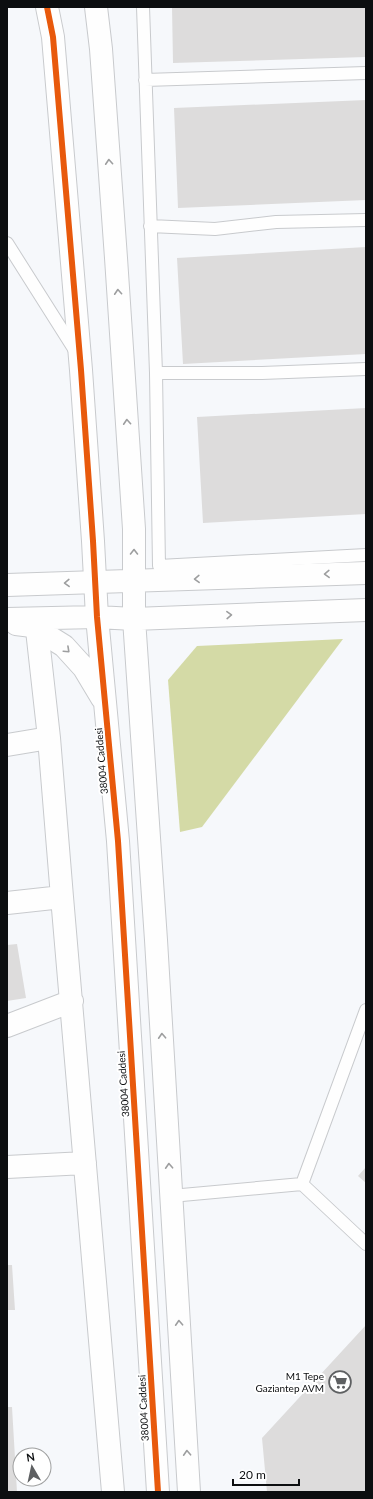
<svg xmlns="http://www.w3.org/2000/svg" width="373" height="1499" font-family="Lato,sans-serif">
<rect width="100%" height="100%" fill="#f6f8fb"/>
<!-- forest -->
<path fill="#d4daa6" d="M343,639L202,827L180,832L168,680L197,646Z"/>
<!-- building -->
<path fill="#dddcdc" d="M172,7H366V57L173,63Z
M366,100V200L178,208L174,108Z
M366,247V354L183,364L177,258Z
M366,408V514L203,523L197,417Z
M17,944L26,998L7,1001V945Z
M366,1167V1183L358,1176Z
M7,1265H12L15,1310H7Z
M366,1325V1492H267L262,1438Z
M7,1407H12L17,1492H7Z"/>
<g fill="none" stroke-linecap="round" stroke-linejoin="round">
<!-- service casing -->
<g stroke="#c8cacd" stroke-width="14">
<path id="service" d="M143,7L156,373L159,566L366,555
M145,80L366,73
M150,226L215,229L276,222L366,220
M7,243L76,352
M156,373H262L366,369
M302,1184L366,1010
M171,1196L302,1184L366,1244"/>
</g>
<!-- minor casing -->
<g stroke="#c8cacd" stroke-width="24">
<path id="minor" d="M37,630L49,738L62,897L113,1492
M7,745L49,738
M7,903L62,897
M7,1026L72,1001
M7,1167L85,1163"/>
</g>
<!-- tertiary casing -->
<g stroke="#c8cacd" stroke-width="24">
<path id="tertiary" d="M47,7L53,37L81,370L93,541L97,617L118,841L158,1492
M96,7L101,49L116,258L134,529V619L156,940L189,1492
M7,585L366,573
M7,619L97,617L134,619L366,610
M16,624L32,626L64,646L84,668L102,698"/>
</g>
<!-- service -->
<use href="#service" stroke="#fefefe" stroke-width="12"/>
<!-- minor -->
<use href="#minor" stroke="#fefefe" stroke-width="22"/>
<!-- tertiary -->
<use href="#tertiary" stroke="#fefefe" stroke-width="22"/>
<!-- cycleway casing -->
<g stroke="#fff" stroke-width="8">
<path id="cycleway" d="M47,7L53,37L81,370L93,541L97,617L118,841L158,1492"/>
</g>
<!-- cycleway -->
<use href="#cycleway" stroke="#e8590c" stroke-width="6"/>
</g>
<!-- one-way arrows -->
<defs><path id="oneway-chevron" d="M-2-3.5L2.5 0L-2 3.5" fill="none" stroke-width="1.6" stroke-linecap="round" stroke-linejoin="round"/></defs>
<g stroke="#9d9e9f">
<use href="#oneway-chevron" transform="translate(109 162) rotate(-94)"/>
<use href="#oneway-chevron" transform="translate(118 292) rotate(-94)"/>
<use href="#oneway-chevron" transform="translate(127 422) rotate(-94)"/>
<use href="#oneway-chevron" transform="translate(134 552) rotate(-90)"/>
<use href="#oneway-chevron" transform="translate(327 574) rotate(178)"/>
<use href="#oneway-chevron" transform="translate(197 579) rotate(178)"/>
<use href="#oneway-chevron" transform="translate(67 583) rotate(178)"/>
<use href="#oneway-chevron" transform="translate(229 615) rotate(-2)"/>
<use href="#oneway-chevron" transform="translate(67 650) rotate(43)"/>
<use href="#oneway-chevron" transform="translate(162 1036) rotate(-93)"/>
<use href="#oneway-chevron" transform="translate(169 1166) rotate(-93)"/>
<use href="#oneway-chevron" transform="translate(179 1323) rotate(-93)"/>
<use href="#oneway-chevron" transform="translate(187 1453) rotate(-93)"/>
</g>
<!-- icons -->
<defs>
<g id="supermarket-ring" transform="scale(1.15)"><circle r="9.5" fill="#fff" stroke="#5e6062" stroke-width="1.5"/><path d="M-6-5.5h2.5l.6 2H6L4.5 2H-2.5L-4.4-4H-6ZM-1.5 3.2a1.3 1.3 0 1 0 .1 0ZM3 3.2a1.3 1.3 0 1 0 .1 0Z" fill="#5e6062"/></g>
</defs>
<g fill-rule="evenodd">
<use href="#supermarket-ring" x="340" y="1382"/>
</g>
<g text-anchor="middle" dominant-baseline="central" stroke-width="4" stroke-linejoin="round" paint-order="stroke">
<!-- street labels -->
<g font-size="10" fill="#0c0e10" stroke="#fff">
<text transform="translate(101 761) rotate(-95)">38004 Caddesi</text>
<text transform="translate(123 1084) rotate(-94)">38004 Caddesi</text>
<text transform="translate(143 1408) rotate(-93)">38004 Caddesi</text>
</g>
<!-- poi labels -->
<g font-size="10" fill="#0c0e10" stroke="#fff" text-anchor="end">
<text x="324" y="1376">M1 Tepe<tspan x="324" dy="12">Gaziantep AVM</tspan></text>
</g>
</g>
<!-- border -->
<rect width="373" height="1499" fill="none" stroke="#0c0e10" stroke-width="16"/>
<!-- north arrow -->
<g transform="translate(32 1467) rotate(351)"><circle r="19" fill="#ffffff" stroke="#9e9f9f"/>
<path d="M0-3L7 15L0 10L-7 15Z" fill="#5e6062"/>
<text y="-6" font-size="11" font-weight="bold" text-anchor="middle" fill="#0c0e10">N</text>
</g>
<!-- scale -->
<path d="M233 1479v6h66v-6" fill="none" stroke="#0c0e10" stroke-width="2"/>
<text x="239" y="1479" font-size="12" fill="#0c0e10" stroke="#ffffff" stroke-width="3" paint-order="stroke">20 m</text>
</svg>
